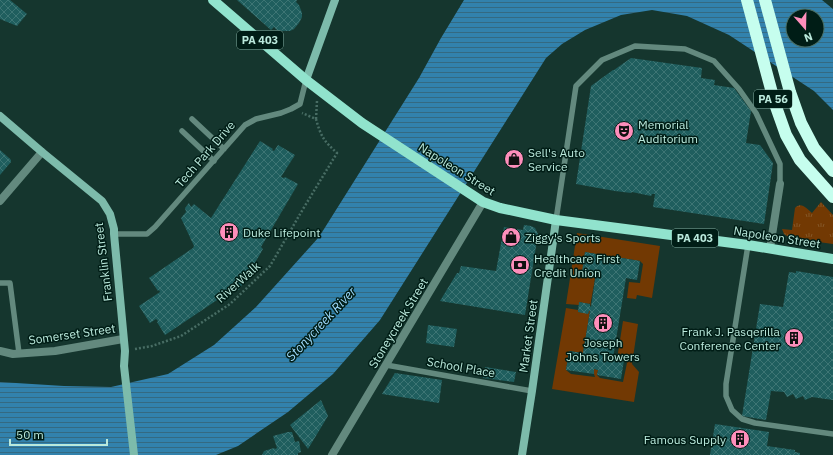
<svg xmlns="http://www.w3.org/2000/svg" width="833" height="455" font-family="'IBM Plex Sans',sans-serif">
<defs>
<pattern id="park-tufts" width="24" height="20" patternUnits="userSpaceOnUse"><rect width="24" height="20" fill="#723903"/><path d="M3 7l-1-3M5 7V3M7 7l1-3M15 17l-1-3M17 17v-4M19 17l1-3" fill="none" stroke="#845627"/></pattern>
<pattern id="water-rules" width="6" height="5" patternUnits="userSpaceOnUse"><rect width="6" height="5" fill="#3282ad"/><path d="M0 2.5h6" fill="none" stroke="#346a82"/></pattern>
<pattern id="building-cross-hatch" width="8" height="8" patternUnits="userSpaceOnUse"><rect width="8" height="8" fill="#1f5e5e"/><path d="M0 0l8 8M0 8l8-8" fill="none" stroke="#3d7574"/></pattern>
</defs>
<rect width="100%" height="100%" fill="#15362e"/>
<!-- grass -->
<path fill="#723903" d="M577,233L660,246L652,298L637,295L636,299L627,298L629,282L640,283L643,264L640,261L616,257L615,262L612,261L613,257L585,252L583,271L596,273L590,307V303L589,304L579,302V305L566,304Z
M566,308L578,310V312L588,313V314L589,311H590L583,353L569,351L566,370L571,374L595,377L594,374V369L598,370L597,375L600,378L623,382L627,363L624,360L617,359L623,321L638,324L632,364L639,372L634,402L552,389Z"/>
<!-- park -->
<path fill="url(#park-tufts)" d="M821,202L833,215V244L790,238L784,234L782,229L792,230L795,208C801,201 807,209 812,213Z"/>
<!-- water -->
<path fill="url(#water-rules)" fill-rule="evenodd" d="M464,0H822L833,9V110L814,91L729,35L687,16L652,10L621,15L585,30L562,44L546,58L380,320L333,374L288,412L238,446L216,455H0V382L64,386L111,387L168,374L214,345L256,307L319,237L419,78L441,38ZM793,16H817V40H793Z"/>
<!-- building -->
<path fill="url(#building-cross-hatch)" d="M0,0H10L27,14L17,26L0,19Z
M237,0H297L296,2L299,5L302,13V17L299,23L294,29L290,31H283L277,30L274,27L271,30Z
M631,58L702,68L701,78L715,80L714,85L734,88L751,111L746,143L760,145L773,163L764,224L653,207L655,194H652L651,196L632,192L631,193L615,191L576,184L591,86L613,70H614Z
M260,141L273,149L272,150L274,151L278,145L295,155L281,177L284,178L285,177L298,184L261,247L263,249L239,290L237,288L236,289L235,288L165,335L157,322L158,321L156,319L150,323L139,306L160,292L159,290L158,291L149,278L193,248L194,246L181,218L186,212L185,208L189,203L191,207L194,204L211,218Z
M0,150L9,158L11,160V162L0,175Z
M524,225L531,226L535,228L538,234L525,315L440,301L457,273H459L461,266L496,271L504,227L523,230Z
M585,252L613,257L612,261L615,262L616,257L640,261L637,280L626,278L620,315L613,358L624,360L621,379L597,375L598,370L594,369V374L566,370L569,351L583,353L590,311H589L588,314L578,312L579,302L590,304V306L591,307L596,273L582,271Z
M796,271L833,277V400L812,397L805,400L803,396L796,399L793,394L787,397L784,392L771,391L766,420L742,416L760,304L783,307L789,272L796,273Z
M428,325L457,329L454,347L426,343Z
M485,367L516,372L514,382L483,378Z
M395,373L442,380L439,403L382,394Z
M321,400L328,416L308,449L290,425Z
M715,424L769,432L767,446L795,450V452L800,453V455H710Z
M288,432H292L295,442L299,441L301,452L298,453V455H262L264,451L274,448L275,449L277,448L273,436Z"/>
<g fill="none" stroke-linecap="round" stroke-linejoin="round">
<!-- path -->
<path stroke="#486d64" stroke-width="2.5" stroke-dasharray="2 2" stroke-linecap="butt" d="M316,119L317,101
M135,349L152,346L181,336L230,304L270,266L303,209L337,153C324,141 321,137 316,119L302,113"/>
<!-- lane -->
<path stroke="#63897e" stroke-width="5.5" d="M192,119L224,149
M182,131L214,161
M556,220L576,86L602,60L635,46L685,49L714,61L739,89L756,113L780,164V184
M114,234H147L155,227L245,125L256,119L281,113L291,109L300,104L306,80
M748,245L726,384V396L732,410L742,419L755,423L833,434
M0,283H10L19,353
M386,365L532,391"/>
<!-- street -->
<path stroke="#63897e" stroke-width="8" d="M0,201L42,152
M770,248L780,184
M0,351L13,354L55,351L123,339
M332,455L483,202"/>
<!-- secondary -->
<path stroke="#7dbbab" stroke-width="8" d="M306,80L335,0
M0,116L42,152L102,201L110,214L114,229V234L125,351L124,366L134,455
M522,455L532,391L556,220"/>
<!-- primary -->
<path stroke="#91e3cd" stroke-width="10" d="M213,0L306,80L362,123L483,202L500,208L556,220L748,245L833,259"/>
<!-- highway -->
<path stroke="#c6feee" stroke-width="12" d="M747,0L775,104L786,135L800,160L833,197
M765,0L790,92L801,123L814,148L833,171"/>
</g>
<!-- icons -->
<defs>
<g id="theatre-disc" transform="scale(1)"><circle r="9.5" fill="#fe8ebb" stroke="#001d16"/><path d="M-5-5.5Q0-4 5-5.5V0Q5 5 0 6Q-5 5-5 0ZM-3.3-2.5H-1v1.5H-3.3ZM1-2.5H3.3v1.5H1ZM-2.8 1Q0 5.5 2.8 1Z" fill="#111"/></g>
<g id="shop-disc" transform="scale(1)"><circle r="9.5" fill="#fe8ebb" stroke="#001d16"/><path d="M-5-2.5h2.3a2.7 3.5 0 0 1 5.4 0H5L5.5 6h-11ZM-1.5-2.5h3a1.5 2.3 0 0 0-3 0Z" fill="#111"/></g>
<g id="building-disc" transform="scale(1)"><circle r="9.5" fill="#fe8ebb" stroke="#001d16"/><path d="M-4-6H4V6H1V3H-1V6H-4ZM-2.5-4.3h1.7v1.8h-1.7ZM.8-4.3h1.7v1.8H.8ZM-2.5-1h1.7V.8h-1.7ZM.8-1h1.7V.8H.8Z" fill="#111"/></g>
<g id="bank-disc" transform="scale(1)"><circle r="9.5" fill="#fe8ebb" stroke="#001d16"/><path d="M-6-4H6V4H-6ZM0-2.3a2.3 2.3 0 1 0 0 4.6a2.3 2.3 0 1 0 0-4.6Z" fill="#111"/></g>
</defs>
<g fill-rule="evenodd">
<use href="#theatre-disc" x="624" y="131"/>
<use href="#shop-disc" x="514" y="159"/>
<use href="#building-disc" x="229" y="232"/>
<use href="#shop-disc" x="511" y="237"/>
<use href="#bank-disc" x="520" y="265"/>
<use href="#building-disc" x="603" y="323"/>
<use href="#building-disc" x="794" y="338"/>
<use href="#building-disc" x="740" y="439"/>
</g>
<g text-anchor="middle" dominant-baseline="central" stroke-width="3" stroke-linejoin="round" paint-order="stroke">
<!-- shield labels -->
<g fill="#001d16" stroke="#82aca1" stroke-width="1">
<rect x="237" y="31" width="46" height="18" rx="3"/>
<rect x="754" y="90" width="38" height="18" rx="3"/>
<rect x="672" y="229" width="46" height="18" rx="3"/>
</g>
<g font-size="11" font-weight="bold" fill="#bae9dc">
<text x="260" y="40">PA 403</text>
<text x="773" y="99">PA 56</text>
<text x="695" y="238">PA 403</text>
</g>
<!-- poi labels -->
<g font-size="12" fill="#bae9dc" stroke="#001d16" text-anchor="start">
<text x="638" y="124">Memorial<tspan x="638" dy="14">Auditorium</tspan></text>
<text x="528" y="152">Sell's Auto<tspan x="528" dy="14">Service</tspan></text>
<text x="243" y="232">Duke Lifepoint</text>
<text x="525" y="237">Ziggy's Sports</text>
<text x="534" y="258">Healthcare First<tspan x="534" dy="14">Credit Union</tspan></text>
<text x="780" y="331" text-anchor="end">Frank J. Pasqerilla<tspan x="780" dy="14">Conference Center</tspan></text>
<text x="603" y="342" text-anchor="middle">Joseph<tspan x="603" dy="14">Johns Towers</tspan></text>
<text x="726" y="439" text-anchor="end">Famous Supply</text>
</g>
<!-- street labels -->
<g font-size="12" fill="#bae9dc" stroke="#001d16">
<text transform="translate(205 154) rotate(-49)">Tech Park Drive</text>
<text transform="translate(457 169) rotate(32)">Napoleon Street</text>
<text transform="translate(777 237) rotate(9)">Napoleon Street</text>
<text transform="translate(103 262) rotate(-97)">Franklin Street</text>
<text transform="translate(238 282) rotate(-42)">RiverWalk</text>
<text transform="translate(398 323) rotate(-59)">Stoneycreek Street</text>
<text transform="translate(72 334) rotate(-8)">Somerset Street</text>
<text transform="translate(528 336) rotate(-82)">Market Street</text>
<text transform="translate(461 367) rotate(10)">School Place</text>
</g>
<!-- water labels -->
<g font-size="13" font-style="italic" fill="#9dd9fc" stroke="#001d16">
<text transform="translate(321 324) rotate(-47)">Stonycreek River</text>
</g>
</g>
<!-- north arrow -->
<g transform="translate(805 28) rotate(160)"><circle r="19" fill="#001d16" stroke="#4a6f65"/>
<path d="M0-3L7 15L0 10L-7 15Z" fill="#fe8ebb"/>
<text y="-6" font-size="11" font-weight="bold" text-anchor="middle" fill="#bae9dc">N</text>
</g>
<!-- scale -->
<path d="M10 439v6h97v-6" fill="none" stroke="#bae9dc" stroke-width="2"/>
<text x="16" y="439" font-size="12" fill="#bae9dc" stroke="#001d16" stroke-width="3" paint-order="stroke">50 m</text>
</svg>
